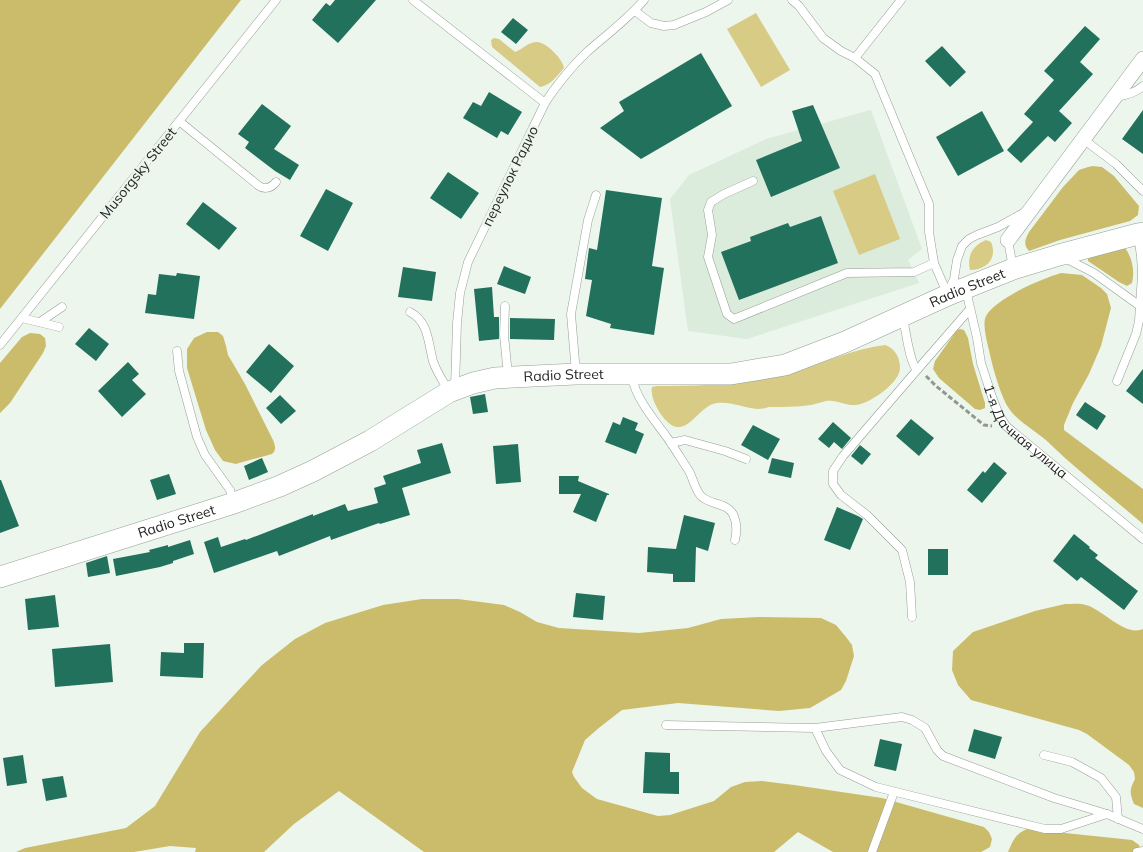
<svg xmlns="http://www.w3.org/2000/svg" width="1143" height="852" font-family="Mulish,sans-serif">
<rect width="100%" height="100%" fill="#ecf6ec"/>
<!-- built -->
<path fill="#dbebdc" d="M871,110L922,249L908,260L919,283L747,339L688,331L670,199L689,175L766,139Z"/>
<!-- green -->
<path fill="#d8cb86" d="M756,13L790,70L761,87L727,29Z
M494,38L499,39L515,52C523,49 528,42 537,42C546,42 563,59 564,68C557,76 551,85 540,87L492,47L491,40Z
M875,174L900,239L859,255L833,191Z
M986,240L991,242C998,259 986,270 970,270C967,256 972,246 986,240Z
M885,345C895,348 900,358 900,368C900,383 869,404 856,405C846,406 836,399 826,401C821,402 816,404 811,405C797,407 783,407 769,407C766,408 762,409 758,409C745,408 729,401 717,403C702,405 692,426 680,427C666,429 649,399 652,387L657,386C702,386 745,385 790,373C821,364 852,349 885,345Z"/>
<!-- forest -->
<path fill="#cbbc6b" d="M0,0H241L0,309Z
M1093,166L1102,167L1114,176L1139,206L1138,215L1130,221L1060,240L1029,251C1023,244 1025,240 1029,232L1063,187L1079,170L1088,167Z
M1125,248C1132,257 1135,271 1132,283L1127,286L1119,282L1088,261V259L1090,257Z
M1061,273L1082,275L1101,288L1107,294L1111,308L1101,346L1089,374L1073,403L1064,425V430L1143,489V524C1117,502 1090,480 1065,458C1057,451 1050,443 1042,437C1031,428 1016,420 1008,407C1000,394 992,365 989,350C987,341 982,324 986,316C996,298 1041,279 1061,273Z
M960,329L964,330L968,338L973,364L985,403V408L980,410L975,409L939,378L933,369L935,361L957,330Z
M207,332H218L223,336L226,346L228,355L245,384L273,440C275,445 277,450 272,454L239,463L236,464L223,461L215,450L206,430L187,368V349L194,338Z
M30,333L40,334L45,338L46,346L43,353L10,403L0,413V363L22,337Z
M422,599H458L504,605L520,612L537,622L559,628L639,633L688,628L721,619L758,617L821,618L836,625L846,637L852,645L854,656L846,681L841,690L810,708L779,711L678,703L622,710L600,727L585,740L572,772L574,777L582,788L597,799L658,816L670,815L714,801L731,787L745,782L762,781L794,785L882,798L984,827L989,832L992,839L990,847L981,852H833L798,832L774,852H424L339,791L294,824L264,852H195L196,848L170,846L134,852H16L25,848L126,828L155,806L200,732L235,694L262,665L295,639L325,623L383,605Z
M1065,604C1072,604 1080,603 1086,605C1102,609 1125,637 1143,629V808L1134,804C1129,792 1130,789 1135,779L1134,772L1129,765L1087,734L1079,730L971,700L958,685L952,670L953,651L973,632L1035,611Z
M1027,829L1132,840L1139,845L1142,852H1008C1013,841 1015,834 1027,829Z"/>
<!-- building -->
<path fill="#22715c" d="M335,0H376L338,43L312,20L326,3L330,6Z
M513,18L528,30L516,44L501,32Z
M1085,26L1100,39L1080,62L1093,74L1059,111L1072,123L1055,142L1048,136L1021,163L1007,150L1033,122L1024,114L1054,80L1044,71Z
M942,46L966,72L950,87L925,61Z
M701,53L732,106L641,159L600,128L624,111L619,102Z
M489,92L522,112L508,135L501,131L497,138L463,118L473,102L481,106Z
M262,104L291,126L274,149L299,165L290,180L275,171L245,148L249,142L238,134Z
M813,105L840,168L771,197L756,160L802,141L792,111Z
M1143,110V154L1122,139Z
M982,111L1004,151L958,176L936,137Z
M448,172L479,193L461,219L430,198Z
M326,189L353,203L328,251L300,236Z
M606,190L662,198L652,266L664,268L654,335L610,328L611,324L586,316L592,280L585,279L589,248L597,250Z
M203,202L237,228L219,250L186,224Z
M821,216L838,263L739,300L721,252L751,241L750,237L788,223L790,227Z
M504,266L531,277L525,294L497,284Z
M403,267L436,272L432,301L398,297Z
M177,273L200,276L194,319L145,313L148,294L156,295L159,274L176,276Z
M492,287L494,317H499V339L479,341L474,289Z
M510,318L555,319L554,340L510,339Z
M89,328L109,344L96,361L75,344Z
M269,344L294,366L271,393L246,372Z
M128,362L139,374L132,380L146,394L122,417L98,391Z
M1143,369V404L1126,391Z
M485,394L488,412L473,414L470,397Z
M280,395L296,411L281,424L266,408Z
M1085,402L1106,416L1097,430L1076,415Z
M623,417L638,423L635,430L644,434L636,454L605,442L613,422L620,425Z
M911,419L934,438L919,456L896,436Z
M833,422L851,438L842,449L834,442L829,448L818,439Z
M753,425L780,439L768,460L741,445Z
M442,443L451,473L402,488L410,515L380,524L379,523L331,540L330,536L279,556L277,551L214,573L204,542L218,537L221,547L245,539L246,540L313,514V516L345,504L348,511L378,503L374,488L386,484L383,476L421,463L417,450Z
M518,444L521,482L496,484L493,446Z
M860,445L871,454L862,465L851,456Z
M262,458L268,472L249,480L244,466Z
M772,458L794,463L791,478L768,473Z
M994,462L1007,473L982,503L967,490L983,471L985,473Z
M169,474L176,494L157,500L150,480Z
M559,476H579L578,481L609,494V495H607L596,522L573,512L581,494H559Z
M0,480H1L19,526L0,533Z
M837,507L858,516L863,519L850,550L824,540Z
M684,515L715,523L708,551L696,547L695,582H673V574L647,572L648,547L676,549Z
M1074,534L1090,547L1089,548L1098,555L1095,558L1138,591L1124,610L1081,577L1077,581L1053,561Z
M190,540L194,554L173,561V563L160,567L116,576L113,559L150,552L149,550L168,545V547Z
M928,549H948V575H928Z
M107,556L110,573L88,577L86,563Z
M576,593L605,596L603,620L573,617Z
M55,595L59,627L28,630L25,599Z
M184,643H204L203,678L160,676L161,652L184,653Z
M110,644L113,682L55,687L52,649Z
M974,729L1002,737L995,759L968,751Z
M880,739L902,744L896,771L874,766Z
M645,752L670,753V772H679V794L643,793Z
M23,755L27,783L7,786L3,758Z
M63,776L67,797L46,801L42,779Z"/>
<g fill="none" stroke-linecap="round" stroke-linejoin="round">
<!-- lane casing -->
<g stroke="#959f96" stroke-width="9">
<g id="lane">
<path d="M413,0L545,103"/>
<path d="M792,0L799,6L823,38L841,51L855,58L875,74L927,199L929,204V232L934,263"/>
<path d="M635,11L651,23L664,26L674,25L706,12L728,0"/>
<path d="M855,58L901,0"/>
<path d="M1116,97C1126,95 1135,93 1143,86"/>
<path d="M179,121L259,186C265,190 271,188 276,182"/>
<path d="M1083,139L1116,164L1143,191"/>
<path d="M753,181L724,194L711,202L708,210L712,235L708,257L727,314L734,319L847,273L914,272L934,263L947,293"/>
<path d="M1008,240L1013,268"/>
<path d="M1065,258L1094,273L1140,306"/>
<path d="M949,290L954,279L957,260L962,246L969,239L977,235L998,227L1025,212"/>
<path id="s1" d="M966,290L977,338L981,363L992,397L999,415L1006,426L1143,539"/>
<path d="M505,306L504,335L508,375"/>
<path d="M410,312C429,322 428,343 433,361C436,371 443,381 448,390"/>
<path d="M22,318L59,327"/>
<path d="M903,318C906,331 909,361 917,370L843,456L833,471V484L841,495L867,515L902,550L910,582L912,617"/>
<path d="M40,322L62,307"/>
<path d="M0,345L276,0"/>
<path d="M177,351L179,371L197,437L205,455L230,490L233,501"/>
<path d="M917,370L970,309"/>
<path d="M576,373L571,314L588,220L596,195"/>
<path d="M632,377C636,399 653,418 666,436C674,447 681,459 689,471C693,479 695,488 700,495C708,505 726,502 733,514C737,522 737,531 735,540"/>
<path d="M1117,381L1136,334L1139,321L1142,274L1141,256L1138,236"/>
<path d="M455,388L457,323L460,293L468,262L545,103C555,87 573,65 587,52C606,35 627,20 644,0"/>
<path d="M671,443L685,440L725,451L746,459"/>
<path d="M666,725L815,728L902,717L912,720L925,728L937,750L943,756L1054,798L1107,814L1143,829"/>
<path d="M815,728L826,751L840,770L876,787L1045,829H1061L1107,814"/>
<path d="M1044,755L1072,762L1101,778L1116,797L1118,819"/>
<path d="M872,852L894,792"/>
<path d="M1137,852L1143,851"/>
</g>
</g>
<!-- street casing -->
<g stroke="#959f96" stroke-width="16">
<path id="street" d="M1008,240L1143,59"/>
</g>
<!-- secondary casing -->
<g stroke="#959f96" stroke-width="22">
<g id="secondary">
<path id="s2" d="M0,577L234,503L280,486L313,471L370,441L449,392L473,383L495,378L576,374H731L785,365L845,342L948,295L1013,269L1059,255L1138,234L1143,233"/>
</g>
</g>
<!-- path -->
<path stroke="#919891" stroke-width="3" stroke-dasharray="5 2.5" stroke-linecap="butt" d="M926,376L936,386L984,425L992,426"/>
<!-- lane -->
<use href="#lane" stroke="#fff" stroke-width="8"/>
<!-- street -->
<use href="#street" stroke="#fff" stroke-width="15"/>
<!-- secondary -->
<use href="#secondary" stroke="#fff" stroke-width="21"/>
</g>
<g text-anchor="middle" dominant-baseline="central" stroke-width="5" stroke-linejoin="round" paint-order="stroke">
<!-- street labels -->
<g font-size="14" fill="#242724" stroke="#ecf6ec">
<text transform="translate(138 173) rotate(-51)">Musorgsky Street</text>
<text transform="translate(510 176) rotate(-64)">переулок Радио</text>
<text stroke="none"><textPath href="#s2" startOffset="1025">Radio Street</textPath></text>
<text stroke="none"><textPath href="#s2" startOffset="605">Radio Street</textPath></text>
<text stroke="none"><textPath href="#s1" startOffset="159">1-я Дачная улица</textPath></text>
<text stroke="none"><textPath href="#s2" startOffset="185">Radio Street</textPath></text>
</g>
</g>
</svg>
